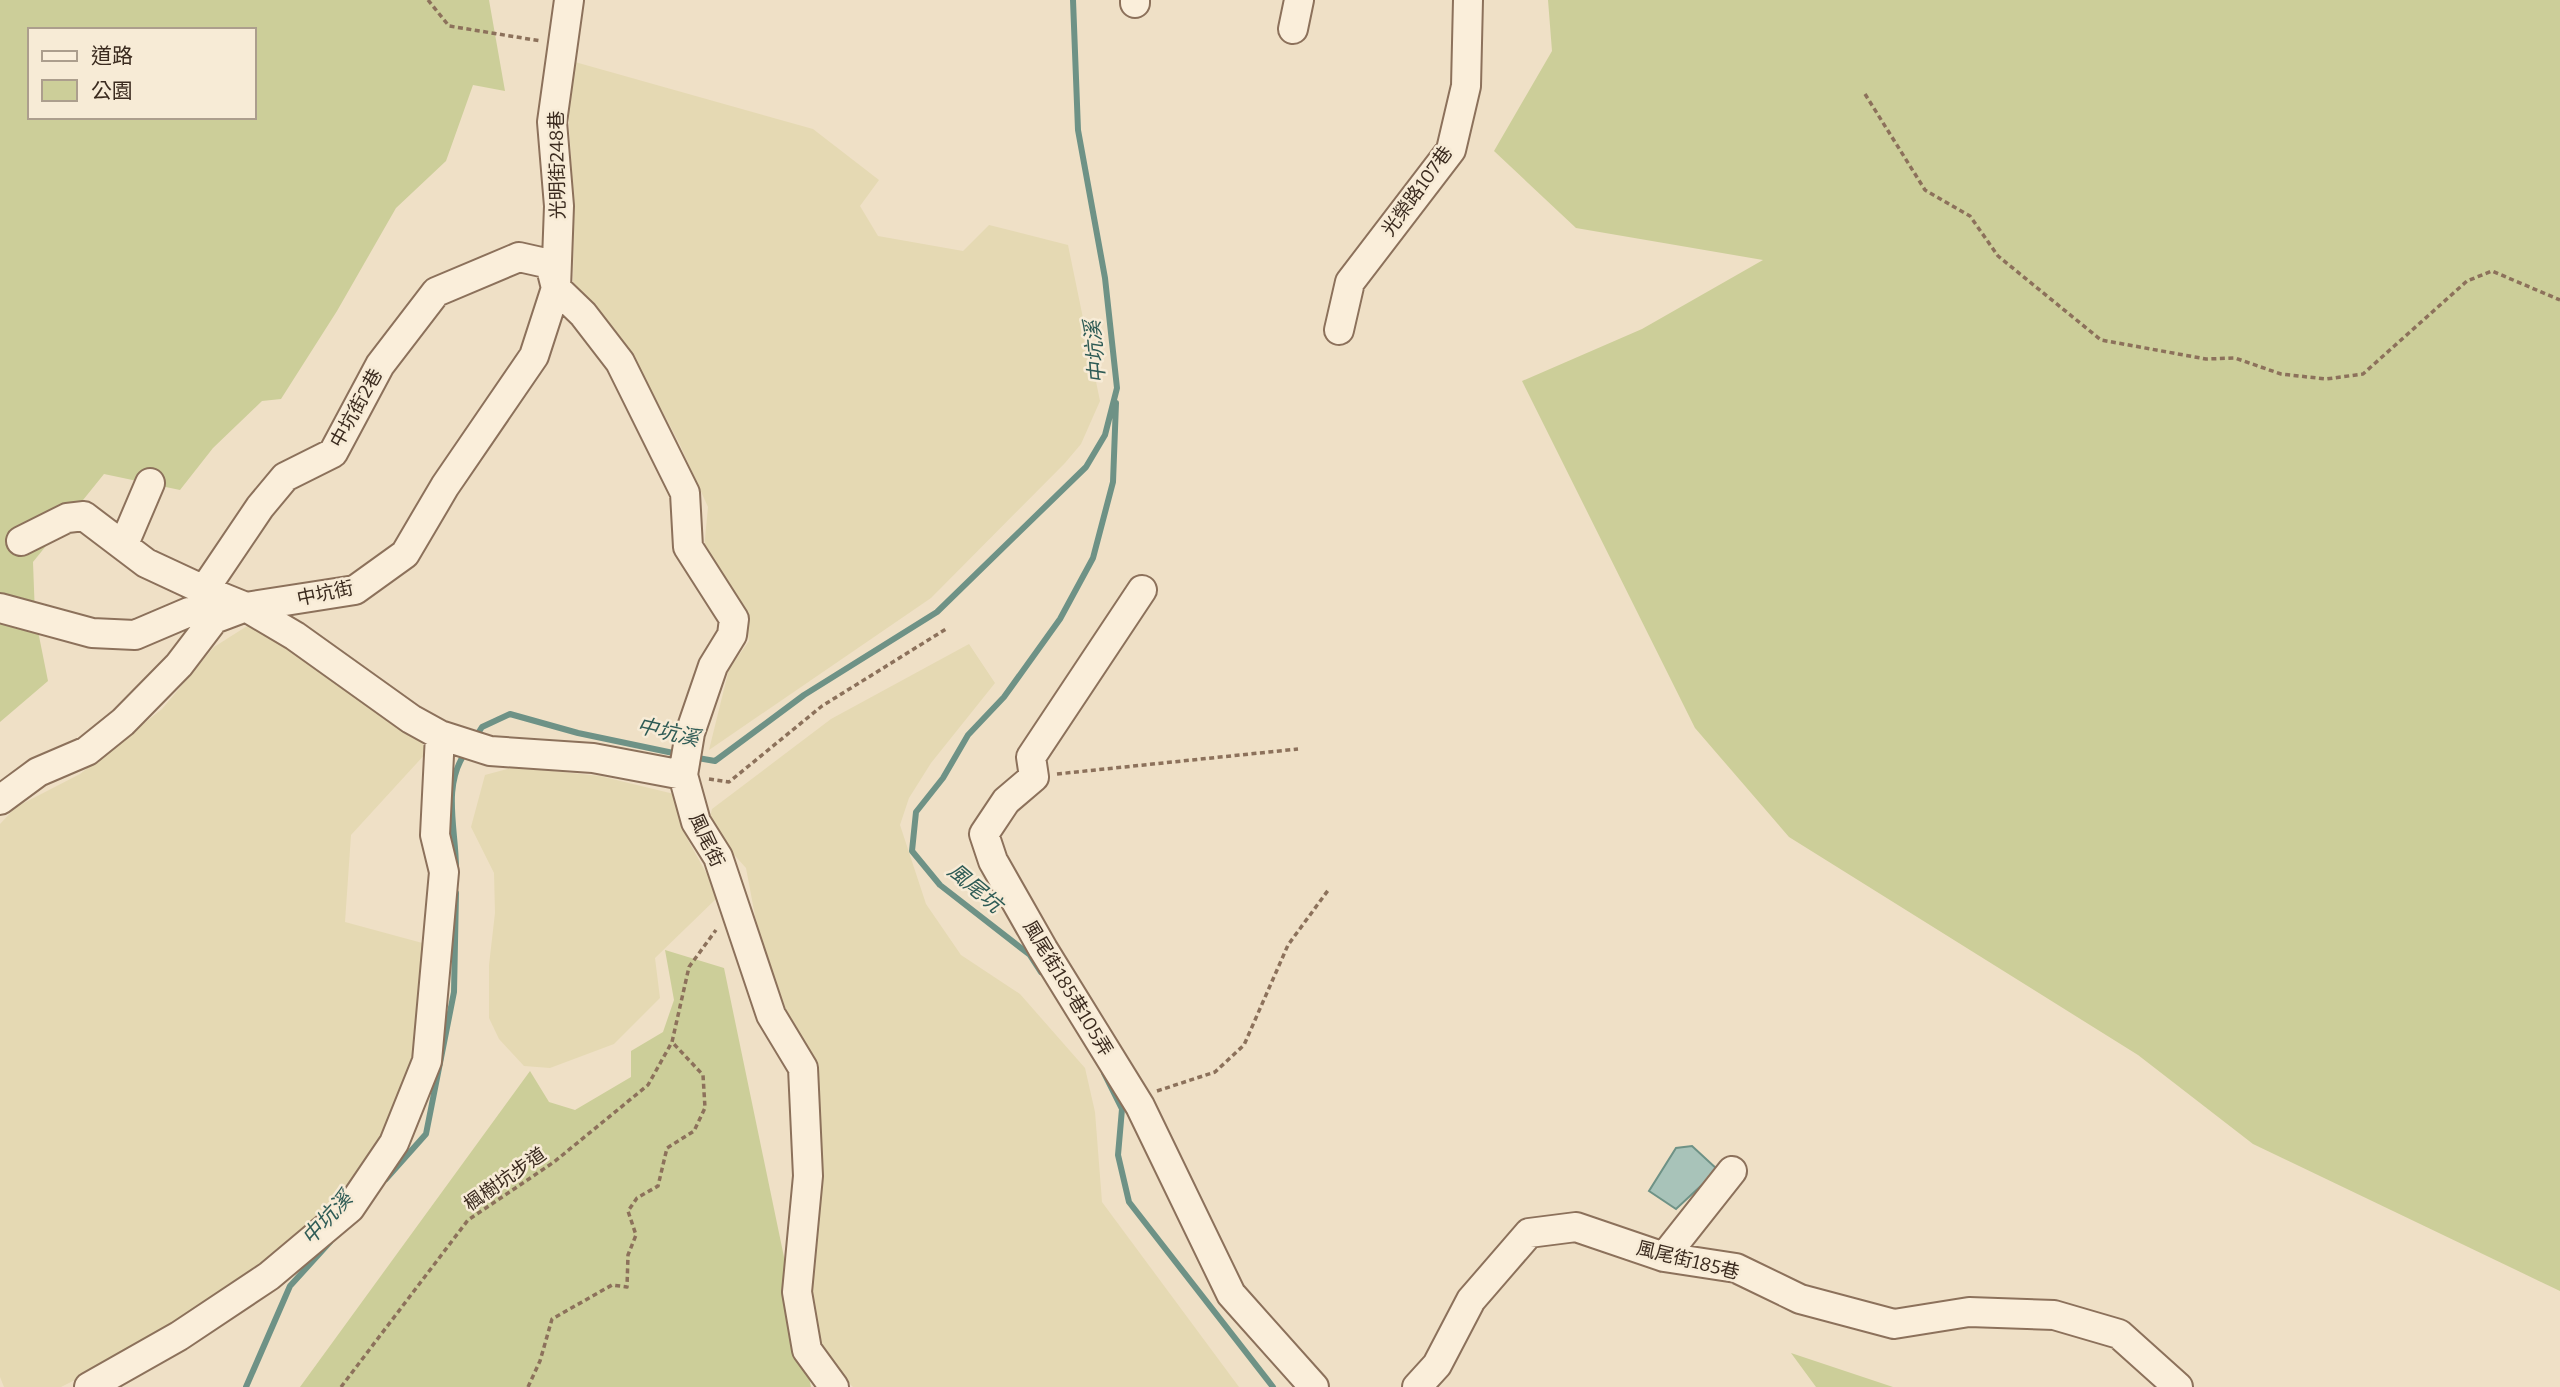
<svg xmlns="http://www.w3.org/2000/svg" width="2560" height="1387" font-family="Bitter,'Noto Sans TC',serif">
<rect width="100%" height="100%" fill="#efe0c6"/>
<!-- farmland -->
<path fill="#e5d9b3" d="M575,62L813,129L879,180L860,206L878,236L963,251L989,225L1068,245L1100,401L1081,444L1065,463L931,598L709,750L729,669L749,641L746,615L704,549L708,507L680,445L634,357L573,282L574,212L568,107Z
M255,621L415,729L427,752L351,835L345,922L426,944L414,1053L385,1134L344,1202L173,1331L61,1387H4L0,1377V824L16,807L80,774L162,709L214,647Z
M969,644L995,683L931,763L909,798L900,825L926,904L961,955L1020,994L1085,1068L1095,1112L1102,1202L1239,1387H853L835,1370L815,1340L810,1289L820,1092L810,1056L792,1027L759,937L746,868L708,826L712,809L831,719Z
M515,767L600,776L674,794L688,840L719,896L655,958L660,998L614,1044L550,1068L524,1066L499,1039L489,1018V965L495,913L494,873L471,827L485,775Z"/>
<!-- green -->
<path fill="#ccce99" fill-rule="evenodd" d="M0,0H489L505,91L473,85L446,161L396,208L337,311L281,399L262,401L213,448L180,490L104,474L33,562L35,616L48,681L0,722ZM30,30H254V117H30Z
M1548,0H2560V1291L2253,1144L2138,1055L1789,837L1695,728L1522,381L1642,329L1763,260L1576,228L1494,151L1552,51Z
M665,950L724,968L811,1387H300L530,1071L549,1102L575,1110L631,1077V1051L663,1032L674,1000Z
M1791,1353L1893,1387H1816Z"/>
<!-- water -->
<path fill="#a8c3b9" stroke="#6e9286" stroke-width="2" d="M1692,1146L1718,1170L1676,1209L1649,1191L1676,1148Z"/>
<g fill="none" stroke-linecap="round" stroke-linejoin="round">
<!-- stream -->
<path stroke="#6e9286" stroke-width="6" d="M475,738L482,727L510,714L578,733L678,754
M692,757L715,761L804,695L937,612L1086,467L1105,435L1117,388L1105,278L1078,130L1073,0
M456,868C456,829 442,787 465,753
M1041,972L1030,955L940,885L912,851L916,812L943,778L968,735L1004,697L1060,619L1093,558L1113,482L1116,403
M1104,1073L1122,1109L1118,1155L1129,1202L1273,1387
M386,1179L426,1134L454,992L456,893
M246,1387L290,1286L330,1242"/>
<!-- minor casing -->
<g stroke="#8c715b" stroke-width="32">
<path id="minor" d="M1135,3V0
M1293,29L1299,0
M556,288L583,314L620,362L685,493L688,547L734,619L732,635L713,666L690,733L683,775L696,822L718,857L771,1015L803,1068L808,1176L797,1292L807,1350L834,1387
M556,288L550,264L519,257L436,292L380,365L333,453L285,477L260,507L204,590L246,607L295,636L411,719L440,735L490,751L593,758L683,775
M1339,330L1350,282L1451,150L1466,86L1468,0
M21,541L67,518L84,516L146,563L204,590
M124,544L150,483
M1142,590L1031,757L1034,777L1006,801L984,834L993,861L1043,949L1140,1106L1231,1294L1314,1387
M0,608L92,633L135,635L189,612L214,619
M0,800L38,772L87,751L123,722L179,665L214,619L246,607L355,590L405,554L445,486L534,356L556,288L559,206L552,122L569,0
M1664,1257L1732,1171
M89,1387L179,1336L269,1276L350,1208L394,1143L427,1061L444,872L435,835L440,735
M1417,1387L1437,1365L1471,1300L1529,1233L1576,1227L1664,1257L1736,1268L1800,1299L1894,1324L1969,1312L2054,1315L2119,1334L2178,1387"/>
</g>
<!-- path -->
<path stroke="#8c715b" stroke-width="3.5" stroke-dasharray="5 3.5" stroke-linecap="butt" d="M428,0L449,26L541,41
M1865,94L1925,190L1970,216L1998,256L2101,340L2206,359L2235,358L2281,374L2326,379L2363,374L2467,281L2492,271L2560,300
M1057,774L1298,749
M709,779L729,782L822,706L946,629
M1157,1091L1215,1072L1244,1045L1288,945L1329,889
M341,1387L468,1220L554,1162L648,1085L672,1042L689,967L716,930
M528,1387L540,1361L552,1319L612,1285L627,1287L628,1255L636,1235L628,1211L637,1198L658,1186L667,1148L694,1131L705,1108L703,1075L672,1042"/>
<!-- minor -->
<use href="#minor" stroke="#faeeda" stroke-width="28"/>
</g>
<g text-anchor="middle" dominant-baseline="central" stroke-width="5" stroke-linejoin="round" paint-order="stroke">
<!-- street labels -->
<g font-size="19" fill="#3b2b1f" stroke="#f7ebd6">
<text transform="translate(557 165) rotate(-91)">光明街248巷</text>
<text transform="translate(1417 191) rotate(-54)">光榮路107巷</text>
<text transform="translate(356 408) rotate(-61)">中坑街2巷</text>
<text transform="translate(325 593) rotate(-12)">中坑街</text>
<text transform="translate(707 840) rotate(65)">風尾街</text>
<text transform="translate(1068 988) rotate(59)">風尾街185巷105弄</text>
<text transform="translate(505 1179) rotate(-35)">楓樹坑步道</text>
<text transform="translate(1688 1260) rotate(14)">風尾街185巷</text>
</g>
<!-- water labels -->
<g font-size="21" font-style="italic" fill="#2e5b55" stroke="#f7ebd6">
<text transform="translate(1095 352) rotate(-95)">中坑溪</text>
<text transform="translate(668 732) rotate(13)">中坑溪</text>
<text transform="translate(975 888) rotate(40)">風尾坑</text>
<text transform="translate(327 1218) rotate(-48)">中坑溪</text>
</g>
</g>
<!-- legend -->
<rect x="28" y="28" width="228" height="91" fill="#f7ebd6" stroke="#ac9e8d" stroke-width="2"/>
<rect x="42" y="51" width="35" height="10" fill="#faeeda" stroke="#ac9e8d" stroke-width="2"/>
<text x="91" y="63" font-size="21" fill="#3b2b1f">道路</text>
<rect x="42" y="80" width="35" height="21" fill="#ccce99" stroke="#ac9e8d" stroke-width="2"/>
<text x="91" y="98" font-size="21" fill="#3b2b1f">公園</text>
</svg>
